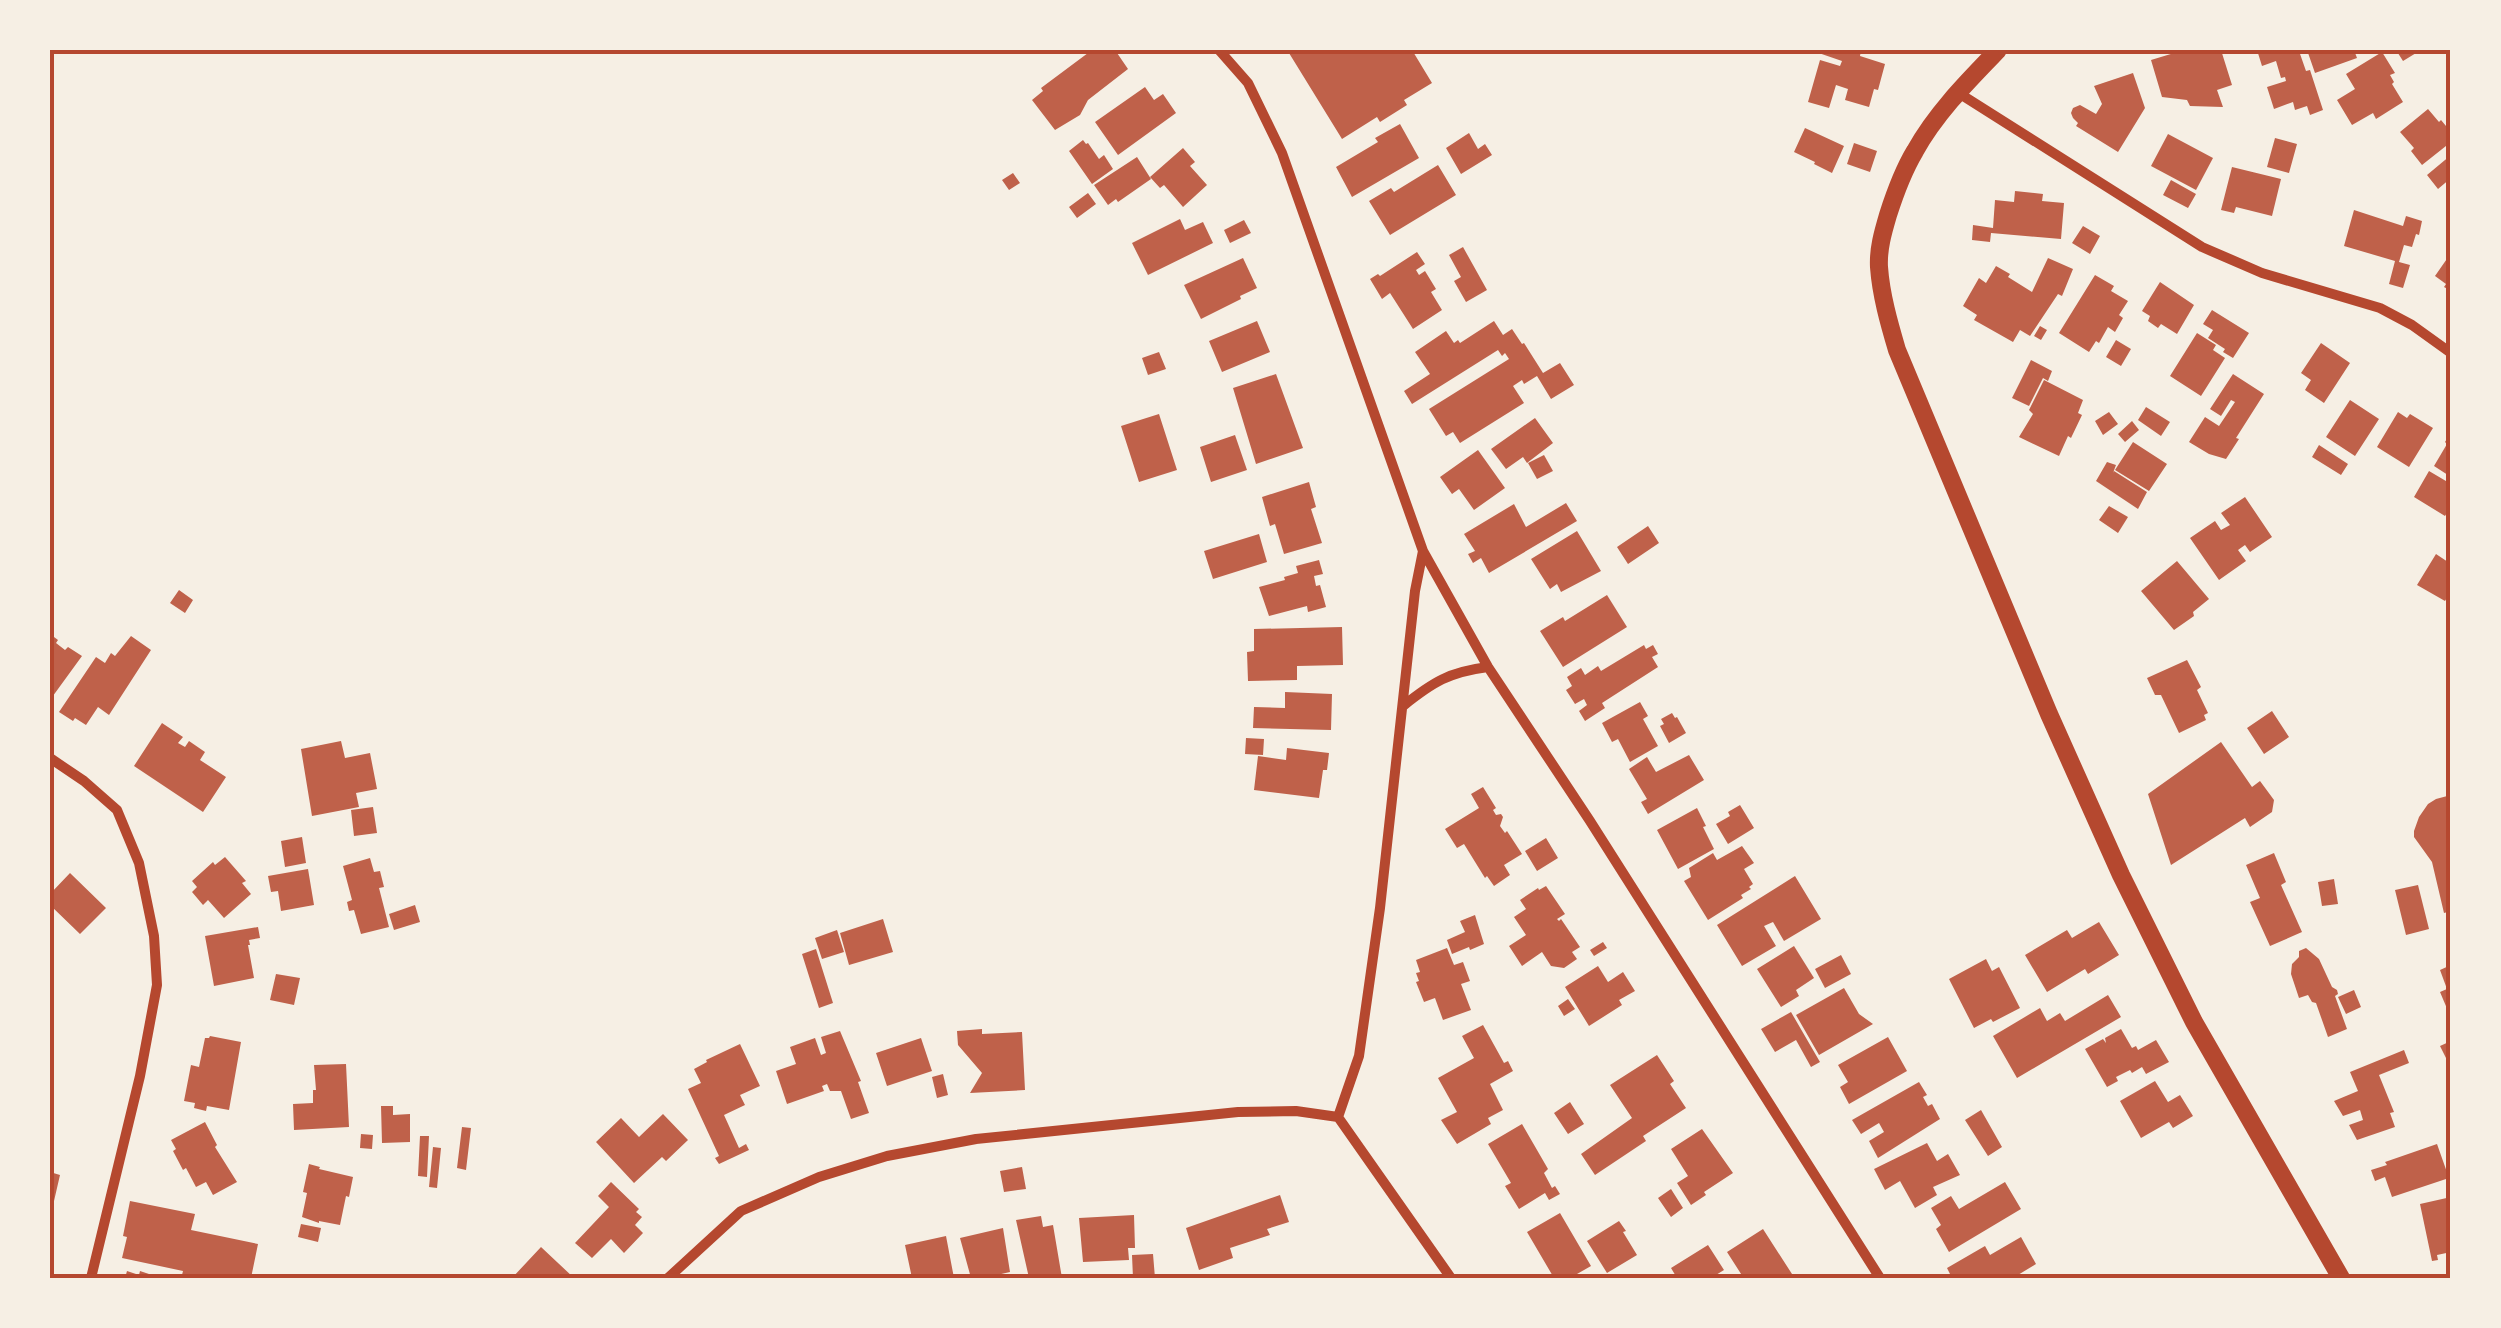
<svg xmlns="http://www.w3.org/2000/svg" width="2501" height="1328" font-family="'Alegreya Sans',sans-serif">
<rect width="100%" height="100%" fill="#f6efe4"/>
<!-- building -->
<path fill="#bf614a" d="M1092,50H1115L1128,69L1088,100L1080,115L1055,130L1032,100L1043,91L1041,88Z
M1294,50H1326L1328,53L1333,50H1412L1432,83L1404,100L1407,105L1380,122L1377,117L1342,139L1289,53Z
M1810,50H1861L1860,56L1885,64L1878,90L1874,89L1869,107L1845,100L1848,89L1836,85L1829,108L1808,102L1820,60L1840,66L1842,61Z
M2184,50H2221L2232,85L2217,90L2223,107L2190,106L2187,100L2162,97L2151,60Z
M2257,50L2299,51L2306,71L2310,70L2323,110L2310,115L2307,106L2295,110L2293,102L2274,109L2267,87L2286,81L2285,77L2281,78L2276,61L2262,66Z
M2307,50H2325L2326,53L2336,50H2354L2357,58L2315,73Z
M2396,50H2421L2403,61Z
M2382,52L2395,73L2390,75L2394,82L2392,84L2403,102L2376,119L2373,113L2352,125L2337,100L2355,89L2346,74Z
M2133,73L2145,108L2118,152L2076,126L2078,123L2073,118L2071,113L2073,108L2080,105L2096,114L2102,104L2094,86Z
M1145,87L1154,100L1163,94L1176,113L1118,155L1095,122Z
M2428,109L2439,122L2441,120L2451,132V142L2422,165L2411,151L2414,148L2400,132Z
M1400,124L1419,158L1352,197L1336,167L1378,142L1375,138Z
M1805,128L1844,146L1832,173L1814,164L1815,162L1794,152Z
M1469,133L1478,149L1485,144L1492,155L1461,174L1446,148Z
M2168,134L2213,158L2196,190L2151,166Z
M2275,138L2297,144L2289,173L2267,167Z
M1083,140L1086,144L1088,143L1099,159L1104,155L1113,169L1092,184L1069,151Z
M1854,143L1877,151L1870,172L1847,164Z
M1183,148L1195,162L1190,166L1207,185L1183,207L1164,185L1160,188L1150,177Z
M2451,155V178L2438,189L2427,175Z
M1137,157L1151,179L1118,202L1116,199L1108,205L1094,185Z
M1438,165L1456,195L1390,235L1369,201L1391,188L1394,192Z
M2232,167L2281,179L2272,216L2236,207L2234,213L2221,210Z
M1013,173L1020,183L1009,190L1002,180Z
M2171,180L2196,194L2188,208L2163,195Z
M2015,191L2043,194L2042,201L2064,203L2061,239L1991,233L1990,242L1972,240L1973,225L1993,228L1995,200L2014,202Z
M1088,193L1096,204L1077,218L1069,207Z
M2354,210L2403,226L2406,216L2422,221L2419,235L2416,234L2412,247L2404,245L2399,262L2410,265L2403,288L2389,284L2395,261L2344,246Z
M1180,219L1185,230L1203,222L1213,243L1148,275L1132,243Z
M1244,220L1251,233L1230,243L1224,230Z
M2083,226L2100,236L2090,254L2072,243Z
M1463,247L1487,290L1466,302L1454,281L1461,277L1449,255Z
M1417,252L1425,264L1416,270L1419,275L1425,271L1436,289L1431,292L1442,310L1413,329L1390,293L1382,299L1370,279L1378,274L1380,276Z
M2451,253V291L2444,287L2446,284L2435,276Z
M1243,258L1257,288L1240,296L1241,299L1201,319L1184,285Z
M2048,258L2073,269L2062,296L2058,294L2030,336L2020,330L2013,342L1974,320L1977,315L1963,306L1979,278L1986,283L1996,266L2010,274L2008,277L2032,292Z
M2095,275L2114,286L2111,291L2128,301L2119,315L2123,318L2115,332L2108,327L2099,343L2096,341L2089,352L2059,333Z
M2160,282L2194,305L2177,334L2161,324L2158,328L2148,321L2150,316L2142,311Z
M2212,310L2249,333L2233,358L2223,352L2225,349L2208,338L2213,330L2203,324Z
M1257,321L1270,352L1222,372L1209,341Z
M1494,321L1503,335L1512,329L1522,344L1524,343L1543,373L1560,363L1574,385L1551,399L1537,376L1524,384L1522,380L1513,386L1524,403L1460,443L1453,432L1446,436L1429,409L1509,359L1505,353L1502,356L1498,350L1412,404L1404,391L1430,374L1415,352L1446,331L1454,343L1458,340L1460,343Z
M2040,326L2047,330L2041,340L2034,336Z
M2197,333L2216,345L2213,350L2225,358L2201,396L2170,376Z
M2116,340L2131,349L2121,366L2106,357Z
M2321,343L2350,363L2324,403L2305,390L2311,380L2301,373Z
M1159,352L1166,369L1148,375L1142,358Z
M2031,360L2052,371L2048,381L2043,378L2029,406L2012,398Z
M1276,374L1303,448L1256,464L1233,388Z
M2233,374L2264,394L2236,438L2239,439L2226,459L2209,454L2189,442L2205,417L2219,426L2235,402L2231,400L2221,416L2210,409Z
M2044,380L2083,400L2078,413L2082,415L2071,438L2068,436L2059,456L2019,437L2033,414L2029,410Z
M2350,400L2379,419L2355,456L2326,437Z
M2146,407L2170,422L2161,436L2138,420Z
M2109,412L2118,424L2103,435L2095,421Z
M2398,412L2407,418L2410,414L2433,428L2409,467L2377,447Z
M1159,414L1177,470L1139,482L1121,426Z
M1535,418L1553,443L1527,463L1523,457L1506,469L1491,449Z
M2132,421L2139,430L2125,442L2118,434Z
M2451,432V477L2434,466L2447,444L2445,442Z
M1235,435L1247,470L1211,482L1200,447Z
M2133,442L2167,464L2149,491L2115,470Z
M2319,445L2348,464L2341,475L2312,457Z
M1478,450L1505,488L1474,510L1459,489L1452,494L1440,477Z
M1544,455L1553,471L1537,479L1528,463Z
M2107,462L2116,465L2113,473L2114,471L2147,492L2138,509L2096,481Z
M2429,471L2451,484L2448,490L2451,491V507L2445,516L2414,497Z
M1309,482L1316,507L1311,509L1322,543L1284,554L1275,524L1270,526L1262,497Z
M2245,497L2272,537L2250,552L2245,545L2238,550L2246,561L2219,580L2190,538L2215,521L2221,530L2230,525L2221,513Z
M1566,503L1577,521L1489,573L1481,558L1473,563L1468,554L1475,551L1464,534L1514,504L1526,527Z
M2109,506L2128,517L2118,533L2099,520Z
M1648,526L1659,543L1628,564L1617,547Z
M1577,531L1601,571L1561,592L1557,584L1550,589L1531,559Z
M1259,534L1267,562L1213,579L1204,551Z
M2436,554L2451,564V591L2445,601L2417,585Z
M1319,560L1323,574L1314,576L1316,586L1320,585L1326,607L1308,612L1307,606L1269,616L1259,587L1285,580L1284,577L1298,573L1296,566Z
M2177,561L2209,599L2193,612L2194,616L2174,630L2141,591Z
M179,590L193,600L185,613L170,603Z
M1607,595L1627,627L1563,667L1540,631L1563,617L1565,621Z
M1342,627L1343,665L1297,666V680L1248,681L1247,652L1254,651V629Z
M50,634L58,640L56,643L65,650L68,647L82,656L50,700Z
M131,636L151,650L109,715L98,707L86,725L75,718L73,721L59,712L96,657L105,663L111,653L115,656Z
M1644,645L1646,649L1653,645L1658,654L1652,657L1658,667L1602,703L1605,708L1585,721L1579,711L1587,705L1584,699L1575,704L1566,690L1572,686L1567,677L1581,668L1585,675L1598,666L1601,671Z
M2187,660L2201,687L2197,690L2208,713L2204,715L2206,720L2179,733L2161,695H2155L2147,678Z
M1285,692L1332,694L1331,730L1253,728L1254,707L1285,708Z
M1640,702L1648,716L1643,719L1658,746L1630,762L1618,739L1612,742L1602,723Z
M2272,711L2289,737L2264,754L2247,728Z
M1672,713L1675,718L1677,717L1686,733L1669,743L1660,726L1664,724L1661,719Z
M162,723L183,737L178,743L185,747L189,741L205,752L200,760L226,777L203,812L134,766Z
M1246,738L1264,739L1263,755L1245,754Z
M341,741L345,758L370,753L377,789L356,793L359,807L312,816L301,749Z
M2221,742L2252,787L2260,781L2274,800L2272,812L2250,827L2245,818L2171,865L2148,794Z
M1287,748L1329,753L1327,770H1323L1319,798L1254,790L1258,756L1286,760Z
M1689,755L1704,780L1648,814L1641,802L1647,799L1629,769L1647,757L1656,772Z
M1483,787L1496,808L1493,810L1496,815L1501,814L1503,817L1500,826L1505,833L1507,831L1522,854L1504,865L1510,875L1494,886L1487,876L1485,878L1464,844L1457,848L1445,829L1479,808L1471,794Z
M2451,795V911L2444,913L2432,862L2414,837V831L2419,817L2428,804L2436,799Z
M1740,805L1754,828L1728,844L1716,824L1730,816L1728,812Z
M373,807L377,833L354,836L351,810Z
M1697,808L1706,826L1703,827L1714,849L1678,869L1657,830Z
M302,837L306,863L285,867L281,841Z
M1546,838L1558,858L1537,871L1525,851Z
M1742,846L1754,863L1744,869L1753,884L1749,887L1751,889L1741,895L1743,898L1708,920L1684,881L1691,877L1689,868L1713,853L1717,860Z
M2274,853L2286,882L2281,885L2302,932L2270,946L2250,902L2260,898L2246,865Z
M225,857L246,881L242,883L251,894L224,918L208,900L203,905L192,892L197,887L192,881L213,862L215,865Z
M370,858L374,872L380,871L384,887L379,888L389,927L361,934L354,910L349,911L347,902L352,900L343,866Z
M308,869L314,905L281,911L278,891L271,892L268,876Z
M70,873L106,908L80,934L50,905V894Z
M1795,876L1821,919L1784,941L1773,922L1764,926L1776,946L1742,966L1717,925Z
M2334,879L2338,904L2322,906L2318,882Z
M2418,885L2429,929L2406,935L2395,890Z
M1546,886L1565,914L1557,919L1559,921L1561,919L1580,947L1572,952L1577,959L1564,968L1551,966L1542,952L1522,966L1509,946L1526,935L1514,917L1526,909L1520,900L1538,888L1539,890Z
M415,905L420,922L394,930L389,914Z
M1475,915L1484,944L1470,950L1469,947L1452,954L1447,940L1465,932L1460,921Z
M883,919L893,952L849,965L840,933Z
M2099,922L2119,955L2088,974L2085,969L2047,992L2025,955L2067,930L2072,938Z
M258,927L260,938L249,940L250,945H248L254,978L214,986L205,936Z
M837,930L844,952L822,959L815,938Z
M1603,942L1607,948L1594,956L1590,950Z
M1794,946L1814,978L1796,990L1799,996L1781,1007L1757,969Z
M1447,948L1454,965L1463,962L1470,981L1461,984L1471,1010L1443,1020L1435,998L1424,1002L1416,982L1419,981L1416,973L1420,972L1416,960Z
M2306,948L2319,959L2332,987L2337,990L2338,994L2335,996L2347,1029L2328,1037L2316,1003L2312,1002L2308,995L2299,998L2291,974L2292,964L2299,957V951Z
M816,949L833,1003L819,1008L802,954Z
M1841,955L1851,974L1825,988L1815,969Z
M1986,959L1992,971L1999,967L2020,1008L1993,1022L1991,1019L1974,1028L1949,979Z
M2451,965V1018L2440,992L2447,989L2440,970Z
M1598,966L1608,982L1623,972L1635,991L1619,1000L1622,1005L1589,1026L1565,987Z
M276,974L300,978L294,1005L270,1000Z
M1844,988L1859,1014L1873,1024L1819,1055L1796,1015Z
M2354,990L2361,1007L2346,1014L2338,997Z
M2108,995L2121,1017L2017,1078L1993,1036L2040,1008L2047,1021L2060,1013L2065,1021Z
M1568,999L1575,1009L1564,1016L1558,1006Z
M1791,1012L1820,1062L1811,1067L1796,1040L1775,1052L1761,1029Z
M1483,1025L1504,1063L1508,1061L1513,1071L1490,1084L1503,1110L1488,1118L1491,1124L1457,1144L1441,1120L1457,1112L1438,1078L1474,1058L1462,1036Z
M982,1029V1034L1022,1032L1025,1090L970,1093L982,1073L958,1045L957,1031Z
M2121,1029L2132,1048L2136,1046L2138,1050L2156,1040L2169,1062L2146,1074L2142,1067L2132,1073L2130,1070L2116,1077L2118,1081L2107,1087L2085,1049L2103,1039L2106,1043L2105,1038Z
M840,1031L861,1081L858,1082L869,1113L851,1119L841,1091H830L827,1084L822,1086L824,1091L787,1104L776,1071L796,1064L790,1047L815,1038L821,1055L826,1053L821,1037Z
M210,1036L241,1042L229,1110L207,1106L206,1111L194,1108L195,1103L184,1101L191,1065L199,1067L205,1038H209Z
M1888,1037L1907,1071L1849,1104L1840,1087L1848,1082L1838,1065Z
M921,1038L932,1071L887,1086L876,1053Z
M2451,1041V1068L2440,1046Z
M740,1044L760,1086L740,1095L745,1105L724,1115L739,1148L746,1144L749,1150L719,1164L715,1158L719,1156L688,1089L701,1083L694,1069L707,1062L706,1060Z
M2404,1050L2409,1063L2379,1075L2394,1112L2390,1113L2395,1127L2357,1140L2349,1125L2363,1120L2360,1110L2343,1116L2334,1101L2358,1091L2350,1072Z
M1657,1055L1674,1081L1670,1084L1686,1108L1643,1136L1646,1141L1595,1175L1581,1154L1632,1118L1610,1085Z
M346,1064L349,1127L294,1130L293,1104L313,1103V1090H316L314,1065Z
M943,1074L948,1095L937,1098L932,1077Z
M2155,1081L2168,1102L2180,1095L2193,1116L2173,1128L2169,1122L2141,1138L2120,1101Z
M1919,1082L1927,1095L1923,1097L1928,1106L1932,1104L1940,1119L1878,1158L1869,1141L1884,1132L1879,1123L1861,1134L1852,1120Z
M1570,1102L1584,1124L1568,1134L1554,1113Z
M381,1106H393V1115L410,1114V1142L382,1143Z
M1981,1110L2002,1147L1988,1156L1965,1120Z
M663,1114L688,1140L666,1161L662,1157L634,1183L596,1142L621,1118L639,1137Z
M205,1122L217,1145L215,1147L237,1182L213,1195L206,1182L196,1187L186,1168L183,1170L173,1151L176,1149L171,1140Z
M1522,1124L1548,1169L1544,1173L1552,1188L1555,1186L1560,1194L1549,1200L1545,1193L1519,1209L1505,1186L1511,1183L1488,1144Z
M462,1127L471,1128L466,1170L457,1168Z
M1702,1129L1733,1173L1704,1192L1706,1195L1691,1205L1677,1183L1688,1176L1671,1149Z
M361,1134L373,1135L372,1149L360,1148Z
M420,1136H429L427,1177L418,1176Z
M1927,1143L1937,1161L1948,1154L1960,1175L1933,1187L1937,1195L1915,1208L1900,1181L1885,1190L1874,1169Z
M2437,1144L2449,1178L2392,1197L2385,1177L2375,1181L2371,1170L2387,1165L2385,1162Z
M433,1147L441,1148L437,1188L429,1187Z
M309,1164L320,1167L319,1169L353,1177L349,1197L346,1196L340,1225L319,1221V1223L302,1217L307,1193L303,1192Z
M1022,1167L1026,1189L1004,1192L1000,1171Z
M50,1172L60,1175L54,1201L50,1200Z
M611,1182L639,1209L636,1212L642,1217L635,1225L643,1233L624,1253L611,1239L592,1258L575,1243L609,1207L598,1196Z
M2005,1182L2021,1209L1949,1252L1936,1229L1941,1225L1931,1208L1951,1196L1959,1209Z
M1671,1189L1683,1208L1671,1217L1658,1198Z
M1280,1195L1289,1222L1267,1229L1270,1235L1230,1248L1233,1258L1199,1270L1186,1228Z
M2451,1197V1252L2437,1255L2438,1260L2432,1261L2420,1204Z
M130,1201L195,1214L191,1230L258,1244L251,1278H195L182,1275L183,1271L122,1258L127,1237L123,1236Z
M1560,1213L1591,1266L1570,1278H1554L1527,1232Z
M1134,1215L1135,1248H1128L1129,1260L1083,1262L1079,1218Z
M1041,1216L1043,1227L1053,1225L1062,1278H1029L1016,1220Z
M1619,1221L1626,1231L1623,1232L1637,1255L1607,1273L1587,1241Z
M301,1224L321,1228L318,1242L298,1237Z
M1003,1228L1010,1272L984,1278H971L960,1238Z
M1763,1229L1792,1274L1786,1278H1747L1746,1275L1743,1277L1727,1252Z
M946,1236L954,1278H912L905,1245Z
M2021,1237L2036,1264L2013,1278H1952L1947,1268L1985,1246L1990,1255Z
M1708,1245L1724,1270L1711,1278H1677L1671,1268Z
M541,1247L574,1278H512Z
M1153,1254L1155,1278H1133L1132,1255Z
M127,1271L139,1275L140,1271L161,1278H125Z"/>
<g fill="none" stroke-linecap="round" stroke-linejoin="round">
<!-- minor -->
<path stroke="#b5482f" stroke-width="10" d="M1219,50L1248,83L1282,153L1423,551L1488,667L1590,821L1880,1278
M1957,92L2202,247L2262,273L2380,308L2412,325L2451,353
M1403,706C1433,682 1449,672 1488,667
M50,758L84,781L117,810L139,863L154,936L157,985L140,1076L91,1278
M1338,1117L1359,1056L1380,908L1415,591L1423,551
M668,1278L741,1211L819,1177L887,1156L976,1139L1238,1112L1296,1111L1338,1117L1451,1278"/>
<!-- secondary -->
<path stroke="#b5482f" stroke-width="18" d="M1998,50C1968,81 1936,113 1915,151C1903,171 1895,193 1888,215C1883,232 1878,249 1879,267C1881,295 1889,323 1897,350L2049,714L2121,875L2194,1022L2341,1278"/>
</g>
<!-- border -->
<rect width="2501" height="1328" fill="none" stroke="#f6efe4" stroke-width="105"/>
<rect x="52" y="52" width="2396" height="1224" fill="none" stroke="#b5482f" stroke-width="4"/>
</svg>
